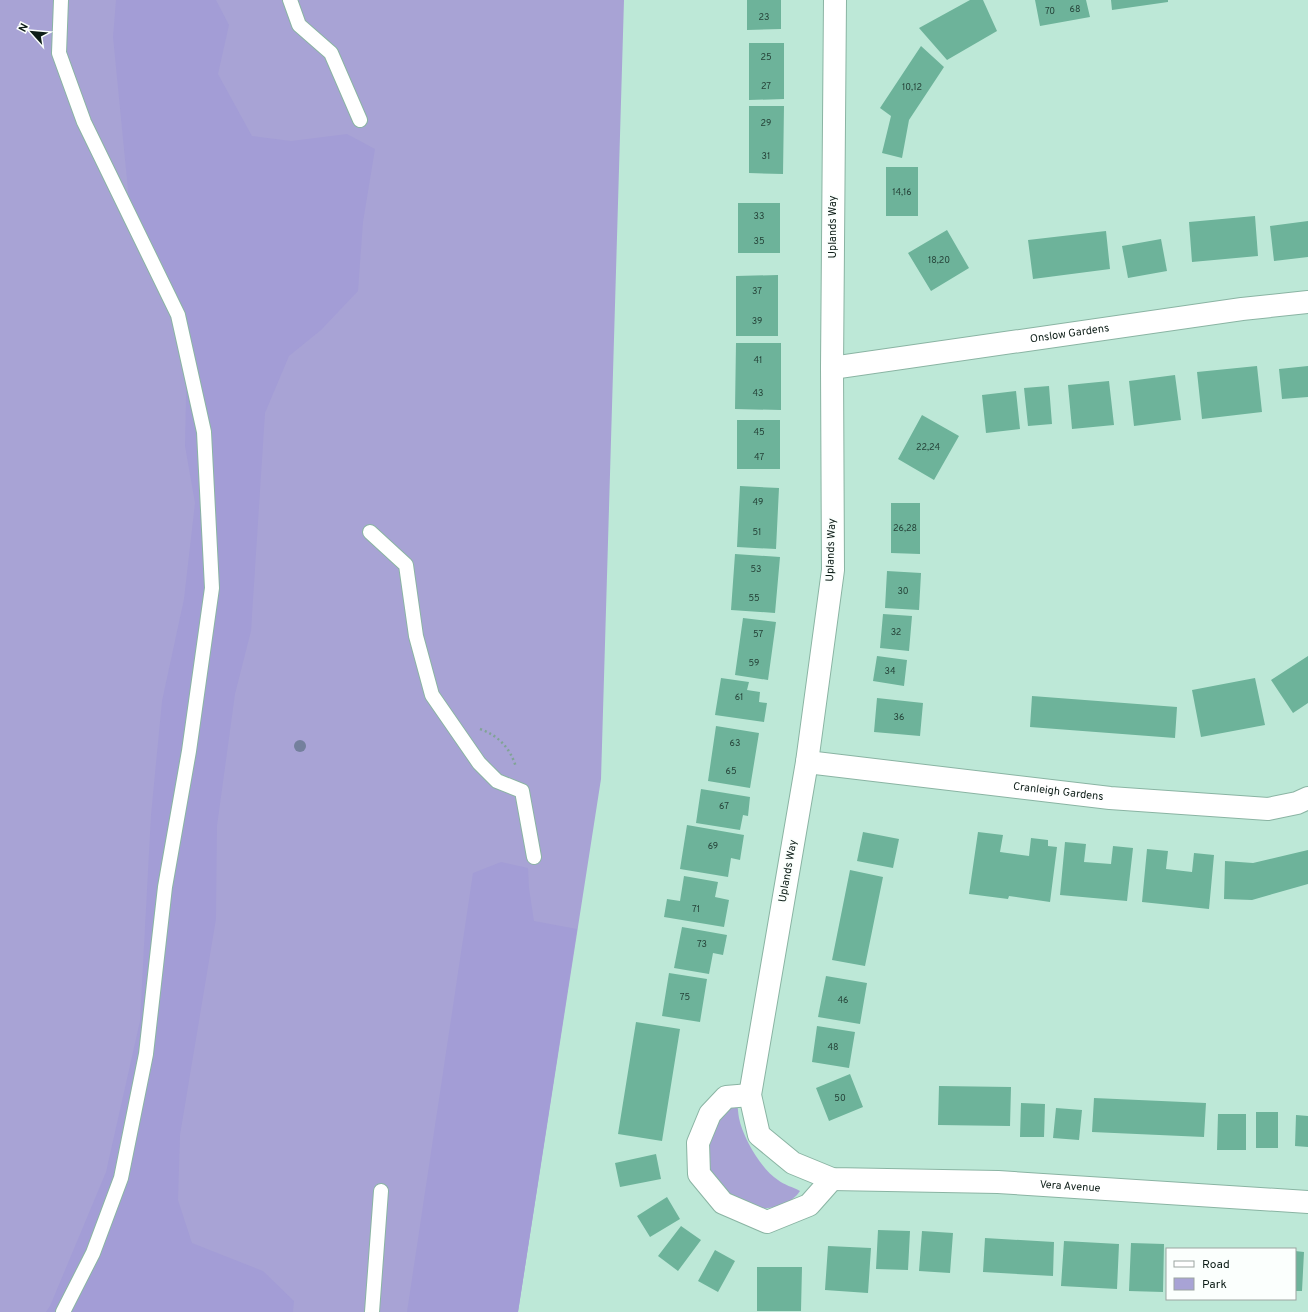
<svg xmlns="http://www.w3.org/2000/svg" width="1308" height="1312" font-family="Overpass,sans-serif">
<rect width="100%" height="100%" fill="#bde8d7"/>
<!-- green -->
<path fill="#a8a3d5" d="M0,0H624L601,779L518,1312H0Z
M737,1103C738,1108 738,1113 739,1118C743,1138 761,1169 778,1180C784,1185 793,1187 800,1191L797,1195L789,1202L776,1207L760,1209L733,1199L710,1174L708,1132L717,1115Z"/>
<!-- forest -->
<path fill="#a39dd6" d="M116,0H216L229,25L218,74L252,136L291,141L347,134L375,149L363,222L358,291L321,330L289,356L265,413L251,631L235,694L217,826L216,919L180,1135L178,1200L192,1243L263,1271L294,1301L293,1312H46L50,1306L106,1172L140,1021L151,815L162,701L184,599L195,503L185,446L187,350L164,267L129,200L113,37Z
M501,862L528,868L529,888L534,921L577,929L518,1312H407L473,873Z"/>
<!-- building -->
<path fill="#6db39a" d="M747,0H781V29L747,30Z
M970,0H983L997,31L947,60L919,28Z
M1035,0H1086L1090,17L1040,26Z
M1111,0H1168V2L1112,10Z
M749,43H784V99L749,100Z
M921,46L944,67L909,120L902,158L882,153L891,116L880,108Z
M749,106H784L783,174L749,173Z
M886,167H918V216H886Z
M738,203H780V253H738Z
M1255,216L1258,256L1192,262L1189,222Z
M1308,221V257L1274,261L1270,226Z
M947,230L969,268L931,291L908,253Z
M1106,231L1110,269L1033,279L1028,240Z
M1161,239L1167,271L1128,278L1122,246Z
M778,275V336H736V276Z
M736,343H781V410L735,409Z
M1257,366L1262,412L1202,419L1197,372Z
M1308,366V397L1282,399L1279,369Z
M1175,375L1181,420L1134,426L1129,381Z
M1109,381L1114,425L1072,429L1068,385Z
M1049,386L1052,424L1028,426L1024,388Z
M1016,391L1020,429L986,433L982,395Z
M922,415L959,436L934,480L898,459Z
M737,420H780V469H737Z
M740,486L779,488L776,549L737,547Z
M891,503H920V554L891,553Z
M735,554L780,557L775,613L731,610Z
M887,571L921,573L919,610L885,608Z
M883,614L912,616L909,651L880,648Z
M743,618L776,622L768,680L735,675Z
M877,656L907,660L904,686L873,681Z
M1308,656V703L1293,713L1271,680Z
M721,678L749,682L747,690L760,692L759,702L767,703L764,722L715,715Z
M1255,678L1265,725L1201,737L1192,690Z
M1032,696L1177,707L1175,738L1030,727Z
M877,698L923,703L920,736L874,732Z
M716,726L759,733L750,788L708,781Z
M701,789L750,797L748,816L743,815L740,830L696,823Z
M687,825L744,835L740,860L731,858L728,877L680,869Z
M863,832L899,839L893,868L857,861Z
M978,832L1003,835L1000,852L1029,856L1031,838L1048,840V846L1057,847L1050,902L1009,896L1008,899L969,894Z
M1065,842L1086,844L1084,862L1111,864L1113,846L1133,848L1127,901L1060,895Z
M1147,849L1168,851L1166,869L1192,872L1194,853L1214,855L1209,909L1142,902Z
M1308,850V884L1252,900L1224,899L1225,861L1253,863Z
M850,870L883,877L865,966L832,960Z
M684,876L718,882L715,897L729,900L724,927L664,917L667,899L680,901Z
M682,927L727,935L723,955L713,953L709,974L674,968Z
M669,973L707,979L700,1022L662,1016Z
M826,976L867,983L860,1024L818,1017Z
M636,1022L680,1029L662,1141L618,1134Z
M817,1026L855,1032L849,1068L812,1062Z
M850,1074L863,1107L829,1121L816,1088Z
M939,1086L1011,1087L1010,1126L938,1125Z
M1094,1098L1206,1103L1204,1137L1092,1132Z
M1021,1103L1045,1104L1044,1137H1020Z
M1056,1108L1082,1110L1079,1140L1053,1138Z
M1256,1112H1278V1148H1256Z
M1218,1114H1246V1150H1217Z
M1296,1115L1308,1116V1147L1295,1146Z
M656,1154L661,1179L620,1187L615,1163Z
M667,1197L680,1219L650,1237L637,1216Z
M681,1226L701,1240L678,1271L658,1256Z
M878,1230L910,1231L908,1270L876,1269Z
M922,1231L953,1233L950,1273L919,1271Z
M985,1238L1054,1242L1053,1276L983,1272Z
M1064,1241L1119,1244L1117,1289L1061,1286Z
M1131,1243L1164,1244L1163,1292L1129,1291Z
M828,1246L871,1248L868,1293L825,1290Z
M715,1250L735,1261L718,1292L698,1281Z
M1295,1251L1304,1252L1302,1291H1295Z
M757,1267H802L801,1311H757Z"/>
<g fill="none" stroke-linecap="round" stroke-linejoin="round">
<!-- service casing -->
<g stroke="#8ab4a3" stroke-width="16">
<path id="service" d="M61,0L59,53L84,122L178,315L204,432L212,588L189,751L165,887L146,1054L121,1178L93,1253L63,1312
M290,0L299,25L331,53L360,120
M370,532L406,565L416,636L432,695L479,763L497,781L522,791L534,857
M372,1312L381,1191"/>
</g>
<!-- minor casing -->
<g stroke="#8ab4a3" stroke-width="24">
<g id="minor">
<path id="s1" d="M835,0L832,368L833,570L807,762L750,1095L759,1135L793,1163L832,1179L998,1182L1308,1202"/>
<path id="s2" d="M832,368L1242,309L1308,302"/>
<path id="s3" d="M807,762L1110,798L1268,809L1297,803L1308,798"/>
<path d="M750,1095L726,1097L710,1114L698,1143L699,1174L723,1203L767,1222L809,1205L832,1179"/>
</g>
</g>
<!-- path -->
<path stroke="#81a396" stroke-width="2.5" stroke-dasharray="2 3" stroke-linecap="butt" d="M480,729C499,736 510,748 516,767"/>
<!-- service -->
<use href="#service" stroke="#fff" stroke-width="14"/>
<!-- minor -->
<use href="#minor" stroke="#fff" stroke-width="22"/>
</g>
<!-- trees -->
<circle fill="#74809d" cx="300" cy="746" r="6"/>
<g text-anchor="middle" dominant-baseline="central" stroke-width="4" stroke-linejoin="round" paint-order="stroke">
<!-- number labels -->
<g font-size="9" fill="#254238">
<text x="1075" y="9">68</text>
<text x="1050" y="11">70</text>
<text x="764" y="17">23</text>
<text x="766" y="57">25</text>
<text x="766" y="86">27</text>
<text x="912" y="87">10,12</text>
<text x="766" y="123">29</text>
<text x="766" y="156">31</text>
<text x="902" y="192">14,16</text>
<text x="759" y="216">33</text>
<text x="759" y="241">35</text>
<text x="939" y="260">18,20</text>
<text x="757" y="291">37</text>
<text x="757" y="321">39</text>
<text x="758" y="360">41</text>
<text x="758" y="393">43</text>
<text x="759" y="432">45</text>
<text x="928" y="447">22,24</text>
<text x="759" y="457">47</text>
<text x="758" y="502">49</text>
<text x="905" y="528">26,28</text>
<text x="757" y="532">51</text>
<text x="756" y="569">53</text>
<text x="903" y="591">30</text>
<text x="754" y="598">55</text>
<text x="896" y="632">32</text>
<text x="758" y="634">57</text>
<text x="754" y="663">59</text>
<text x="890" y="671">34</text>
<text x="739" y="697">61</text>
<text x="899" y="717">36</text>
<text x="735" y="743">63</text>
<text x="731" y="771">65</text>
<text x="724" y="806">67</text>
<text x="713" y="846">69</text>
<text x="696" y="909">71</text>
<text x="702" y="944">73</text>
<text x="685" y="997">75</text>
<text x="843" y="1000">46</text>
<text x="833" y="1047">48</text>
<text x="840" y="1098">50</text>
</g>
<!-- street labels -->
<g font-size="11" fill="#0d1d17" stroke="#fbfffd">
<text transform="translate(833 227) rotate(-90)">Uplands Way</text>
<text stroke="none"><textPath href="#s2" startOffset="240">Onslow Gardens</textPath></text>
<text transform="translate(831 550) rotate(-88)">Uplands Way</text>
<text stroke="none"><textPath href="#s3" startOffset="253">Cranleigh Gardens</textPath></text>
<text transform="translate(788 871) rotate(-80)">Uplands Way</text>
<text stroke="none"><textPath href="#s1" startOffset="1467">Vera Avenue</textPath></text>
</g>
</g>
<!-- legend -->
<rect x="1166" y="1248" width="130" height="52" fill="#fbfffd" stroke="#9ca5a1"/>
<rect x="1174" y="1261" width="20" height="6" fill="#ffffff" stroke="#9ca5a1"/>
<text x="1202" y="1268" font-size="12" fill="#0d1d17">Road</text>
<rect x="1174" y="1278" width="20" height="12" fill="#a8a3d5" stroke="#9ca5a1"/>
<text x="1202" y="1288" font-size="12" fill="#0d1d17">Park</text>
<!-- north arrow -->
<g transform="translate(32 32) rotate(297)" stroke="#fbfffd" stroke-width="3" paint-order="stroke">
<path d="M0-3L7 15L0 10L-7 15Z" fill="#0d1d17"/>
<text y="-6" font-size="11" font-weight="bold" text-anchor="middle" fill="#0d1d17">N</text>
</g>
</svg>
